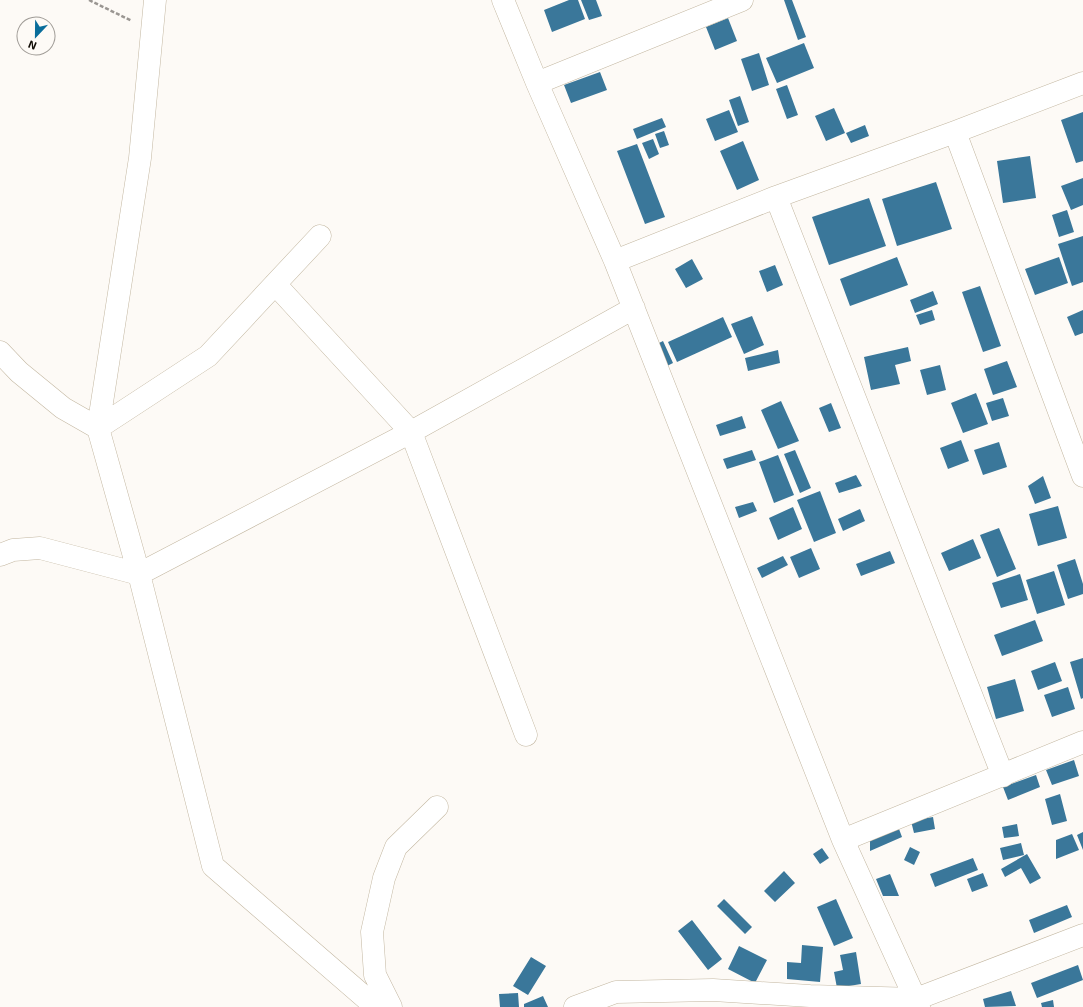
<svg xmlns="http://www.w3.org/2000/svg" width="1083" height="1007" font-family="'Exo 2',sans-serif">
<rect width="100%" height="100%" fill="#fdfaf6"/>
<!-- building -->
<path fill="#3a779a" d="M569,0H578L585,19L552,32L544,10Z
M581,0H596L602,16L589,20Z
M784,0H792L806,37L798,40Z
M728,18L737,41L715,50L706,27Z
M804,43L814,68L777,83L766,58Z
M759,53L769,85L752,91L741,59Z
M600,72L607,90L571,103L564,85Z
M787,85L798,115L787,119L776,89Z
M740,96L749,122L738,126L729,100Z
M834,108L845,133L826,141L815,116Z
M729,110L738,132L715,141L706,119Z
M1083,112V161L1076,163L1061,120Z
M662,118L666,127L637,139L633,129Z
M865,125L869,136L851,143L846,133Z
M664,131L669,145L660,148L655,134Z
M653,139L659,154L649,159L642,143Z
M743,141L759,180L737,190L720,151Z
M637,144L665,217L645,224L617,151Z
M1030,156L1036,198L1003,203L997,161Z
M1083,178V205L1071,210L1061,186Z
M936,182L952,229L897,246L882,199Z
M869,198L886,246L829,265L812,217Z
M1067,210L1074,232L1059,237L1052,215Z
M1083,236V282L1072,286L1058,244Z
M897,257L908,285L850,306L840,279Z
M1059,257L1068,283L1035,295L1025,269Z
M692,259L703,279L686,288L675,269Z
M775,265L783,285L767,292L759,271Z
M980,286L1001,346L983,352L962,292Z
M933,291L938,304L915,313L910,300Z
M932,310L935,320L920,325L916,315Z
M1083,310V333L1075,336L1067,317Z
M752,316L764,345L744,354L731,324Z
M723,317L732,337L677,362L668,342Z
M663,341L673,363L667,366L657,344Z
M908,347L911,361L895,365L900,384L871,390L864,357Z
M778,350L780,363L748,371L745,358Z
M1007,361L1017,387L993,395L984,369Z
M940,365L946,390L927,395L920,370Z
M976,393L988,424L963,433L951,403Z
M1003,398L1009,416L992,421L986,403Z
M781,401L799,441L778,449L761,410Z
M831,403L841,428L829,432L819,408Z
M742,416L746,428L720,436L716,425Z
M961,440L969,461L948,469L940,448Z
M999,442L1007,467L983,475L974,450Z
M752,450L756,460L727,469L723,459Z
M795,450L811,488L800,493L784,454Z
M778,455L794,495L774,503L759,462Z
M856,475L862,486L839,493L835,483Z
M1043,476L1051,498L1035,504L1028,486Z
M820,491L836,533L814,542L797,500Z
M753,502L757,511L739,518L735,507Z
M1058,506L1067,538L1038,546L1029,514Z
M793,507L802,529L778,540L769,518Z
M860,509L865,521L843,531L838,519Z
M999,528L1016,569L997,577L980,535Z
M973,539L981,558L949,571L941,553Z
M811,548L820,569L799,578L790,557Z
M890,551L895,563L861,576L856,564Z
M783,556L788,565L762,578L757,568Z
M1075,559L1083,584V594L1068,599L1057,565Z
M1054,571L1065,605L1037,614L1026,580Z
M1020,574L1028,600L1001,608L992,583Z
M1035,620L1043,641L1002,656L994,635Z
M1083,658V698L1081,699L1070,662Z
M1055,662L1062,681L1038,690L1031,671Z
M1015,679L1024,711L996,719L987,687Z
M1068,687L1075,709L1052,717L1044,695Z
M1074,760L1079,776L1052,785L1046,770Z
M1036,775L1040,787L1008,800L1003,787Z
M1060,794L1067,821L1052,825L1045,799Z
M933,817L935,829L914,833L911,821Z
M1017,824L1019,836L1004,838L1002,827Z
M899,829L902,837L870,851V840Z
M1083,832V850L1077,835Z
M1072,834L1079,850L1056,859V840Z
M1021,843L1024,855L1003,860L1000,848Z
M910,847L920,852L914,865L904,860Z
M822,848L829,858L820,864L813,854Z
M1027,854L1041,878L1030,884L1021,868L1005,877L1001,869Z
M973,858L978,870L935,887L930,874Z
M784,871L795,883L775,902L764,891Z
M983,873L988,886L972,892L967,879Z
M890,874L899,896H883L876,879Z
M724,899L752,927L745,934L717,906Z
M836,899L853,938L834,946L817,907Z
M1067,905L1072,917L1034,933L1029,920Z
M692,920L722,959L708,970L678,931Z
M802,945L823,947L820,982L787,979V962L801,963Z
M739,946L767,960L755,983L728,969Z
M856,952L861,984L837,988L834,972L843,970L840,955Z
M531,957L546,966L528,995L513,986Z
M1078,965L1083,980L1037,998L1031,983Z
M1011,991L1016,1006L985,1007L983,999Z
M518,993L519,1007H500L499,994Z
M543,996L548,1007H524V1004Z
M1053,1000L1054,1007H1042L1041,1003Z"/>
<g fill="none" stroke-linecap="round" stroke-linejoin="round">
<!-- minor casing -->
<g stroke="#c3b7a1" stroke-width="23">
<path id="minor" d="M155,0L140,158L98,428L139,574L213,866L376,1007
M503,0L537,83L615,261L843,840L919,1007
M537,83L742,0
M955,132L1083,476
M776,197L1003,776
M615,261L776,197L955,132L1083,83
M275,284L411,432L526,735
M0,352L19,372L63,408L98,428L208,356L320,236
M0,555L13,550L40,548L139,574L411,432L634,308
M843,840L1083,742
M391,1007L375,975L372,932L384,878L396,847L437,807
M575,1007L616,992L713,990L810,996L916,999L1083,935"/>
</g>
<!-- path -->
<path stroke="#9a9692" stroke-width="2.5" stroke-dasharray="4 2" stroke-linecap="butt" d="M89,0L132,21"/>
<!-- minor -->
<use href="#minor" stroke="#fff" stroke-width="22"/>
</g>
<!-- north arrow -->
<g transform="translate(36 36) rotate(202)"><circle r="19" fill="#fdfaf6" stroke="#9f9b96"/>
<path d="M0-3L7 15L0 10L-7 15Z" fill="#096d9b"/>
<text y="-6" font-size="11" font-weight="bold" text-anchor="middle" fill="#110c06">N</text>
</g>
</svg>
